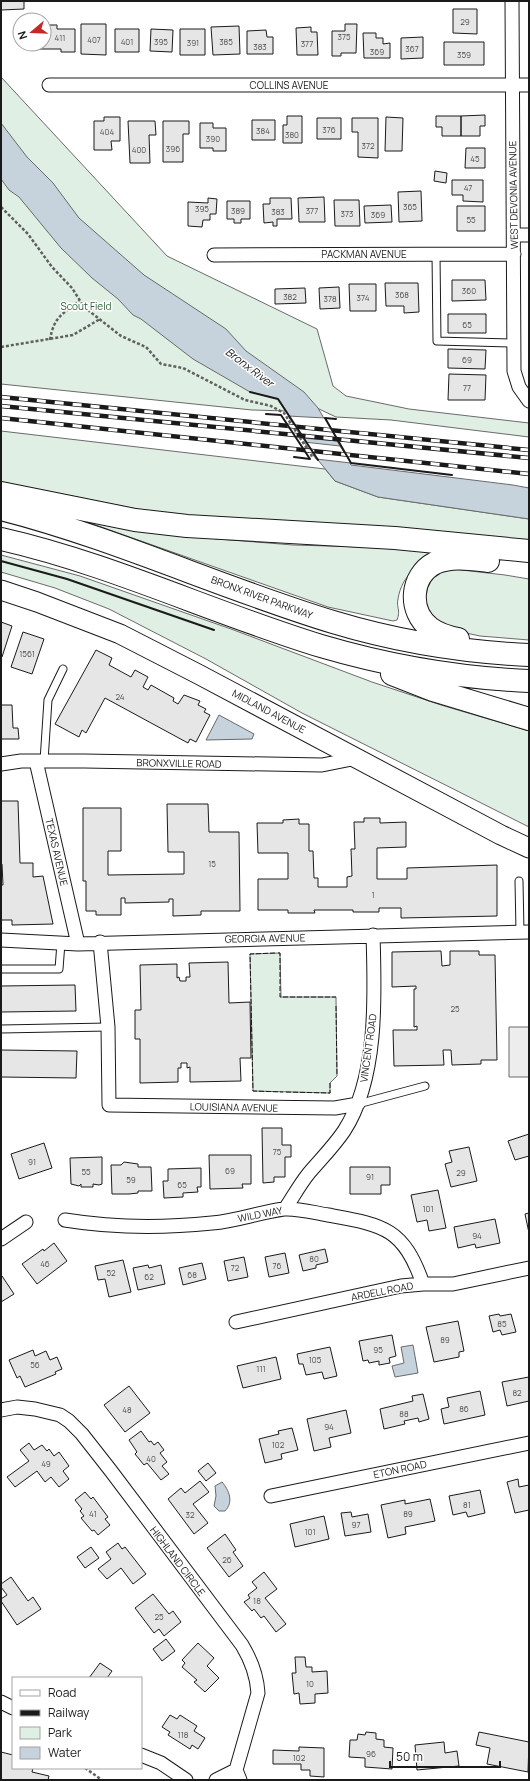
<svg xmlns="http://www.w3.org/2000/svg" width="530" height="1781" font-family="Manrope,sans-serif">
<rect width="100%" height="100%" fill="#fff"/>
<!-- green -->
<path fill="#e0efe3" stroke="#6a6a6a" d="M1,77L167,256L317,329L333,386L346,396L409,409L529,423V437L391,420L336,417L317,408H285L287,411L252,410L1,384Z
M1,431L325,469L335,481L378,497L529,519V541L162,514L1,482Z
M56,511L124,528L169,535L293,545L364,547L438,552C419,565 402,574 398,599C396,607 401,610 397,620L393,621L328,607Z
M1,555L80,576L231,629L372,682L441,705L529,731V827L302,713L206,659L109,609L55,588L1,572Z
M453,569L505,575L529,579V640L480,636L447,629L427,613C424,586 423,576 453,569Z
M280,953L281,997H336L337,1076L330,1083V1093L253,1091L250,954Z"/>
<!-- parking -->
<path fill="#ededed" stroke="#6a6a6a" d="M509,1027H529V1077H509Z"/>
<!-- water -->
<path fill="#c6d2dc" stroke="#6a6a6a" d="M1,123L27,157L53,183L79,218L144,275L226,329L246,351L304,392L318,408L351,465L513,485L529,488V519L378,497L335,481L318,460L278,399L250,392L193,359L141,319L133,315L118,299L92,278L61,248L19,197L9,190L1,179Z
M219,715L254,734L252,739L206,740Z
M413,1345L418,1373L395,1377L392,1366L404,1363L401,1347Z
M222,1482C229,1490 234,1502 225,1511H219L214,1506L216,1496L215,1486Z"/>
<!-- pier -->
<path fill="#fff" stroke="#6a6a6a" d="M288,416L325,418L338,441L302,438Z
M304,442L340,446L351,463L316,459Z"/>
<!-- building -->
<path fill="#e6e6e6" stroke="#1a1a1a" d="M1,1H24V9L1,10Z
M453,9H477V34L453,33Z
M81,24H106V55L81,54Z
M345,24H357L356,53H341V56H332V31H345Z
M44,25H57V29H75V52H61V49H32V44H44Z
M239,26L240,54L213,55L211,27Z
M311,27V32H317L318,55H297L296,28Z
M115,29H139V52H115Z
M151,29L173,30L172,52L150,51Z
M180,29H205V55H180Z
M266,30L267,37H273V54H247V31Z
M363,33H376V38H383V44L390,43V58H364Z
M423,37V58L401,59V38Z
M444,42H484V65H444Z
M485,115V126H480V136H461V116Z
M287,116H302V143H283V125H287Z
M436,116H461V136H442V127H436Z
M104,117H120V141H111L112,150H94V121H104Z
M386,117L403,118L402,151H385Z
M317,118H341V139H317Z
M352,118H378V158L358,157V132H352Z
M252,120H275V140H252Z
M128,121H155L156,135H149L150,163H130Z
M163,121H189V134H183V162H163Z
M200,123H213V128H226V151H213V148H200Z
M466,148H485V168H465Z
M435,171L447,173L446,183L434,181Z
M452,180H483V202L463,201V195H452Z
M421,191L422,221L399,222L398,192Z
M324,197L325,222H299L298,198Z
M208,198L217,199L216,214H210V220H203L202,227L188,226V202L208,203Z
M270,198H291L292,219H277V226H273V222L264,223L263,204H270Z
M334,200H359L360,226H335Z
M227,201H250V219H241V223H234V219H227Z
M391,205L392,222L365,223L364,206Z
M457,206H485V231H457Z
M452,280H485L486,300L452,301Z
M385,283H418L419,312L404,313V306H386Z
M349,284H376V311H350Z
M339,287L340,308L320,309L319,288Z
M305,288L306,303L275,304V289Z
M448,314H486V333H448Z
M448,349L486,350L485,369L448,368Z
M449,374L486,375L485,400H448Z
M1,622L12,626L2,657H1Z
M23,632L44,639L32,674L11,667Z
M96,650L112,658L109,665L131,677L135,670L148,677L143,687L148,690L151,685L174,698L173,701L178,704L184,695L200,701L198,705L206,709L204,712L210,715L196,742L190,739L188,743L105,698L86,733L82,730L79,737L55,724Z
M1,705H12L13,728H18L19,739H1Z
M1,801H18L20,863H33V877L43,876L53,924L12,925V920H1V885H3L2,864H1Z
M167,804H208L209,832H239L240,911H201V915L173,916V899H169V902L125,903V898H121V915H96V911H86V881H83V808H121V851H108V875L184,874V852H168Z
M364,818H380V823L406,822V847L377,848V879H407V868L497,865V916L401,918V908H379V912H353V910H314L315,913H288V910H258V879H288V853H258L257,823H283V820L299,819V824H309V851H313L314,878H318V887H347V877L352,876L351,849H355L354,822H364Z
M441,951L442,966L450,965V951H479V955H495L497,1060H481V1064L452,1065L451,1050H443L444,1065L394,1066L393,1030H417V1026L414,1027V989H416V986L392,987V952Z
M228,962L229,1003L250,1002L251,1058H240L241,1081L190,1082V1067L187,1068V1063H181V1068H178V1082L140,1083V1039H135V1010H141L140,965L177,964V978L179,977L180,981H186V977H190L189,963Z
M75,985L76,1011L1,1012V986Z
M1,1050L77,1051L76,1078L1,1077Z
M262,1128H282V1145H291V1157H285V1177H274V1182L263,1183Z
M529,1134V1156L515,1160L508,1141Z
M44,1143L52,1168L19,1179L11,1154Z
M469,1147L477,1181L451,1187L445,1164L452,1162L449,1151Z
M209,1155H251V1184H242L243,1188L210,1189Z
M102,1157V1184L99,1185L93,1184V1187H81V1184L79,1186L71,1184L70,1158Z
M124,1162L138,1164V1167H151L152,1191H138V1193L129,1194H112L111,1165H121Z
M350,1167H390V1185H381V1194H350Z
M201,1168V1187H197L198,1192L183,1193V1197L164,1198L163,1181H168V1169Z
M438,1190L446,1228L429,1231L427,1220L417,1222L411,1195Z
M529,1213V1233L525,1214Z
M495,1219L500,1243L476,1248L475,1244L458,1248L454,1227Z
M54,1243L67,1261L37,1284L22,1264L43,1249L44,1251Z
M325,1249L328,1262L316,1265V1268L303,1271L299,1255Z
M285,1253L289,1273L269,1277L265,1257Z
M244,1257L248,1277L228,1281L224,1261Z
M123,1260L131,1292L109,1297L105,1279L98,1280L95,1266Z
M202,1263L206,1279L183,1285L179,1268Z
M148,1265L149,1268L161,1265L165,1284L138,1290L133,1268Z
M2,1276L14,1294L1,1302V1277Z
M499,1314L500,1316L511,1314L516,1332L502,1335L500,1330L493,1332L489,1316Z
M458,1321L464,1351L459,1352V1357L434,1362L426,1327Z
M392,1335L396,1356L389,1358L390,1363L379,1365V1361L369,1363L368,1360L363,1361L359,1341Z
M330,1347L337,1376L324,1379L322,1372L306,1375L303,1364H299L297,1354Z
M33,1350L35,1356L46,1351L50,1360L57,1357L62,1369L55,1372L56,1374L25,1387L20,1376L17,1378L9,1360Z
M276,1357L281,1379L243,1388L237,1366Z
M529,1377V1401L507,1406L502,1382Z
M129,1386L150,1413L125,1432L104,1405Z
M480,1391L485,1415L444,1424L441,1409L449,1407L447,1398Z
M423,1394L429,1419L419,1422L418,1418L404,1421L405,1424L384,1429L380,1409L413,1401L412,1396Z
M346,1410L351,1433L329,1438L331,1447L314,1451L307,1419Z
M292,1428L298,1450L281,1454L282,1459L265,1463L259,1439L279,1434L278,1431Z
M141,1431L149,1442L151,1441L154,1445L158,1442L164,1450L160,1453L167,1462L162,1466L169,1474L161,1480L147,1463L144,1465L135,1454L137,1452L129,1440Z
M29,1443L34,1450L42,1445L47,1451L49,1449L54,1456L59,1452L69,1466L63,1471L69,1479L59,1487L51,1477L45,1482L37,1471L15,1487L7,1477L29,1461L20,1450Z
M208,1463L216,1473L206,1481L198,1471Z
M518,1479L519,1487L529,1485V1510L515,1513L507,1482Z
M200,1481L209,1492L193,1504L208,1523L194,1534L168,1499L181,1488L185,1493Z
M480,1490L485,1513L468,1517L466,1512L453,1515L449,1496Z
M85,1492L91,1499L93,1497L108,1517L105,1519L110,1525L98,1535L94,1530L92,1531L81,1518L84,1516L80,1511L82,1509L75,1500Z
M430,1499L435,1521L405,1527L406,1534L388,1538L381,1505L405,1500V1504Z
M351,1512L352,1517L368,1514L371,1532L345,1536L341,1513Z
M324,1516L329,1539L295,1547L290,1524Z
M225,1534L236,1550L233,1552L243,1566L229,1577L207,1548Z
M118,1543L122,1549L125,1547L146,1574L133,1584L121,1568L107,1579L98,1569L111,1559L106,1552Z
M91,1547L99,1558L85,1568L77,1557Z
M264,1572L277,1589L265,1598L286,1624L276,1632L264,1616L261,1618L254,1609L252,1611L244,1602L250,1598L248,1595L257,1588L252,1582Z
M11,1577L28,1601L33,1597L41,1609L17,1625L1,1601V1599L7,1595L1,1587V1584Z
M153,1594L169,1614L173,1611L181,1622L164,1636L159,1629L154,1633L135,1608Z
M166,1639L175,1651L162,1661L153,1649Z
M198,1643L214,1658L207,1666L219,1678L205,1692L194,1682L197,1680L182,1667L185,1663L182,1660Z
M295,1657H305L306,1667H312V1672L327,1671L328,1693L315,1694V1703L300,1704L299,1693L294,1694L292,1673H296Z
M100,1663L112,1671L107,1678H89Z
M170,1715L177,1719L180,1715L197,1726L194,1731L205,1738L198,1749L192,1745L190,1749L168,1735L170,1732L162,1727Z
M366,1732L376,1733V1739L384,1740V1747L393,1748L392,1769L365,1767V1758L349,1757L350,1740H357L358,1734L365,1735Z
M479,1732L529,1742L528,1772L487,1764L490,1748L476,1745Z
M444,1742L445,1753L457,1751L459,1766L417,1770L415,1745Z
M299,1747L324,1748V1777L310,1776V1770H301V1764H273V1750L299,1751Z
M1,1752L13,1755V1768H33L32,1772L49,1776L48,1780H1Z"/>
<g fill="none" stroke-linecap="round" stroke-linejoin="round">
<!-- lane casing -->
<g stroke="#1a1a1a" stroke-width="9">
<path id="lane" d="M436,254L437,341L513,343
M44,761L48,700L63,669
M519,881L520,932
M1,969H59L61,943
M1,1029L108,1027
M358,1104L425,1086"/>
</g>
<!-- street casing -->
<g stroke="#1a1a1a" stroke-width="15">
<path id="street" d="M512,1L514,371L519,387L529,401
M49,85H529
M514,235H529
M214,255L514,254
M36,761L78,944
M1,764L21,761H84L322,765L357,758
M1,940L78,944L529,932
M100,942L108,1027L109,1105L335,1108L358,1104
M285,1209C293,1197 300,1184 309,1173C320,1160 334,1146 344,1131C378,1079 375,996 373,935
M65,1220C114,1228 163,1228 212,1223C237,1221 260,1212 284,1209C298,1208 315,1213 328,1215C383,1225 403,1227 423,1284
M1,1239L26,1222
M236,1322L401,1286L423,1284H453L529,1268
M1,1410L17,1407L35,1409L60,1415L69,1421L82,1434L111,1471L242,1645C251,1660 257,1676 258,1693L236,1770L240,1780
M271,1496L529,1443
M1,1702L13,1708
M141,1755L161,1763L186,1780
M216,1780L236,1770"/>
</g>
<!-- secondary casing -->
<g stroke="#1a1a1a" stroke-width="21">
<path id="secondary" d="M1,590L37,602L120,634L198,674L501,835L529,848"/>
</g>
<!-- highway casing -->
<g stroke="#1a1a1a" stroke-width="24">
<path id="highway" d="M1,493L135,520L187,526L395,538L529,551
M1,509C115,538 221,588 333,622C396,641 463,652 529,655
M1,539C111,564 213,613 321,646C389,666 459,678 529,681
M458,639C448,637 438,634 430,628C408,611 410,576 435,563C452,556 470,559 488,561
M392,674L433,690L529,719"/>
</g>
<!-- path -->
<path stroke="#5f5f5f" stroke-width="2.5" stroke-dasharray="3 2" stroke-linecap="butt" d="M1,207L28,234L52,267L72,288L84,307L121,336L146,347L161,364L183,368L245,400L271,406L284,413L313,458
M50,340C54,316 62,315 79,301
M1,347L73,335L100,319
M85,1768L102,1780"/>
<!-- lane -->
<use href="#lane" stroke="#fff" stroke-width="7"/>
<!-- street -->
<use href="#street" stroke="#fff" stroke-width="13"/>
<!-- secondary -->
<use href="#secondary" stroke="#fff" stroke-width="19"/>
<!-- highway -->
<use href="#highway" stroke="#fff" stroke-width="22"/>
<!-- rail casing -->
<g stroke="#1a1a1a" stroke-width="4.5">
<path id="rail" d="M1,397L529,450
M1,406L529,458
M1,418L529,474"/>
</g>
<!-- rail -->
<use href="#rail" stroke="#fff" stroke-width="3" stroke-dasharray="9" stroke-linecap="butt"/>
<!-- fence -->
<path stroke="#1a1a1a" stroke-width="1" stroke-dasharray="5 2" stroke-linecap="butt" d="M275,953L250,954L253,1091L283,1092
M278,953H280V997H336
M336,1006L337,1076
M286,1092L330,1093V1083"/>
<!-- wall -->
<path stroke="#1a1a1a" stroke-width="2" d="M250,392L278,399L318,460
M266,414L281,415L310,459L294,457
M336,419L325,418L351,463L452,475
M1,561L67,579L214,630"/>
</g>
<g text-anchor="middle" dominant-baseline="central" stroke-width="3" stroke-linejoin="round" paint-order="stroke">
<!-- number labels -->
<g font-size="8" fill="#4d4d4d">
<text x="465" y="21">29</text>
<text x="344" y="36">375</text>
<text x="60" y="37">411</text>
<text x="94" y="39">407</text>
<text x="127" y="41">401</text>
<text x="161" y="41">395</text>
<text x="226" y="41">385</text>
<text x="193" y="42">391</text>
<text x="307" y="43">377</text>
<text x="260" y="46">383</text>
<text x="412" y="48">367</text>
<text x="377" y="51">369</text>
<text x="464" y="54">359</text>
<text x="329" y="129">376</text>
<text x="263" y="130">384</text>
<text x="107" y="131">404</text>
<text x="292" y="134">380</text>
<text x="213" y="138">390</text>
<text x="368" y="145">372</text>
<text x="173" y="148">396</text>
<text x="139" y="149">400</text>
<text x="475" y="158">45</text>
<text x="468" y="187">47</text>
<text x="410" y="206">365</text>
<text x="202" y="208">395</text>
<text x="238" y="210">389</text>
<text x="312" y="210">377</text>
<text x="278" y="211">383</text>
<text x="347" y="213">373</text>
<text x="378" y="214">369</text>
<text x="471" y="219">55</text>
<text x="469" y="290">360</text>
<text x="402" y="294">368</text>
<text x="290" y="296">382</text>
<text x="363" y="297">374</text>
<text x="330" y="298">378</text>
<text x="467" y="324">65</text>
<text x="467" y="359">69</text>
<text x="467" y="387">77</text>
<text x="27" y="653">1561</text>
<text x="120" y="696">24</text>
<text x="212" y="863">15</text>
<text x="373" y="894">1</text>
<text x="455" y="1008">25</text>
<text x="277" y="1151">75</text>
<text x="32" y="1161">91</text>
<text x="230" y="1170">69</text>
<text x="86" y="1171">55</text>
<text x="461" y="1172">29</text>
<text x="370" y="1176">91</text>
<text x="131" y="1179">59</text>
<text x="182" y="1184">65</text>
<text x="428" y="1208">101</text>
<text x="477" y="1235">94</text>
<text x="314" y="1258">80</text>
<text x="45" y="1263">46</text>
<text x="277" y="1265">76</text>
<text x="235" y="1267">72</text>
<text x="111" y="1272">52</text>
<text x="192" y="1274">68</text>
<text x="149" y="1276">62</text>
<text x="502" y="1323">85</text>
<text x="445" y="1339">89</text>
<text x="378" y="1349">95</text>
<text x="315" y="1359">105</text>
<text x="35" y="1364">56</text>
<text x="261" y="1368">111</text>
<text x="517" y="1392">82</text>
<text x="464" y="1408">86</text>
<text x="127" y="1409">48</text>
<text x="404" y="1413">88</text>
<text x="329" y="1426">94</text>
<text x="278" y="1444">102</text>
<text x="151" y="1458">40</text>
<text x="46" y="1463">49</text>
<text x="467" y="1504">81</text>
<text x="93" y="1513">41</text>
<text x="408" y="1513">89</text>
<text x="190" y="1514">32</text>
<text x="356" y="1524">97</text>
<text x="310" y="1531">101</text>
<text x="227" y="1559">26</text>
<text x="257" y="1600">18</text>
<text x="159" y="1616">25</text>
<text x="310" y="1683">10</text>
<text x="183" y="1734">118</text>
<text x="371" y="1753">96</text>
<text x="299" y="1757">102</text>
</g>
<!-- street labels -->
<g font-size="10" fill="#1a1a1a" stroke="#fff">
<text x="289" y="85">COLLINS AVENUE</text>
<text transform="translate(513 195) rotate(-91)">WEST DEVONIA AVENUE</text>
<text x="364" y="254">PACKMAN AVENUE</text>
<text transform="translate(262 597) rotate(20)">BRONX RIVER PARKWAY</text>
<text transform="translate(269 711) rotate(28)">MIDLAND AVENUE</text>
<text transform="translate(179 763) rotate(1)">BRONXVILLE ROAD</text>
<text transform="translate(57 852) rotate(77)">TEXAS AVENUE</text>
<text transform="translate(265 938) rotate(-1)">GEORGIA AVENUE</text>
<text transform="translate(368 1048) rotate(-82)">VINCENT ROAD</text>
<text transform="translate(234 1107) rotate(1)">LOUISIANA AVENUE</text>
<text transform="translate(260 1214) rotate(-11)">WILD WAY</text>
<text transform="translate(382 1291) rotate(-11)">ARDELL ROAD</text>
<text transform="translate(400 1469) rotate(-12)">ETON ROAD</text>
<text transform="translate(178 1561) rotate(53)">HIGHLAND CIRCLE</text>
</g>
<!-- park labels -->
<g font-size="10" fill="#2b5a34" stroke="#fff">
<text x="86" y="306">Scout Field</text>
</g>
<!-- water labels -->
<g font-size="11" font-style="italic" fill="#1a1a1a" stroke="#fff">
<text transform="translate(250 367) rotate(37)">Bronx River</text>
</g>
</g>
<!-- border -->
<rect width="530" height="1781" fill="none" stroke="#1a1a1a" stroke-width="4"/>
<!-- legend -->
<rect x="12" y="1677" width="130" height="92" fill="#ffffff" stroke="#a3a3a3"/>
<rect x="20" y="1690" width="20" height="6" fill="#ffffff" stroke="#a3a3a3"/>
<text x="48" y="1697" font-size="12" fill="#1a1a1a">Road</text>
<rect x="20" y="1710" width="20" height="6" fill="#1a1a1a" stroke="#a3a3a3"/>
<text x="48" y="1717" font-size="12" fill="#1a1a1a">Railway</text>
<rect x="20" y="1727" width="20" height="12" fill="#e0efe3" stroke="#a3a3a3"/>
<text x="48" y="1737" font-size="12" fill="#1a1a1a">Park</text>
<rect x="20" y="1747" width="20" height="12" fill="#c6d2dc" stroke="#a3a3a3"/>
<text x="48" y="1757" font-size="12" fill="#1a1a1a">Water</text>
<!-- north arrow -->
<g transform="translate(32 32) rotate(251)"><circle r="19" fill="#ffffff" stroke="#a3a3a3"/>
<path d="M0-3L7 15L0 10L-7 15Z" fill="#c62828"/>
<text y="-6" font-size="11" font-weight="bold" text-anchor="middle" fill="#1a1a1a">N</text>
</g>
<!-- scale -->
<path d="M390 1761v6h110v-6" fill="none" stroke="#1a1a1a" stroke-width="2"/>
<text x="396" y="1761" font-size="12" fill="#1a1a1a" stroke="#ffffff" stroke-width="3" paint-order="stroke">50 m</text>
</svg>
